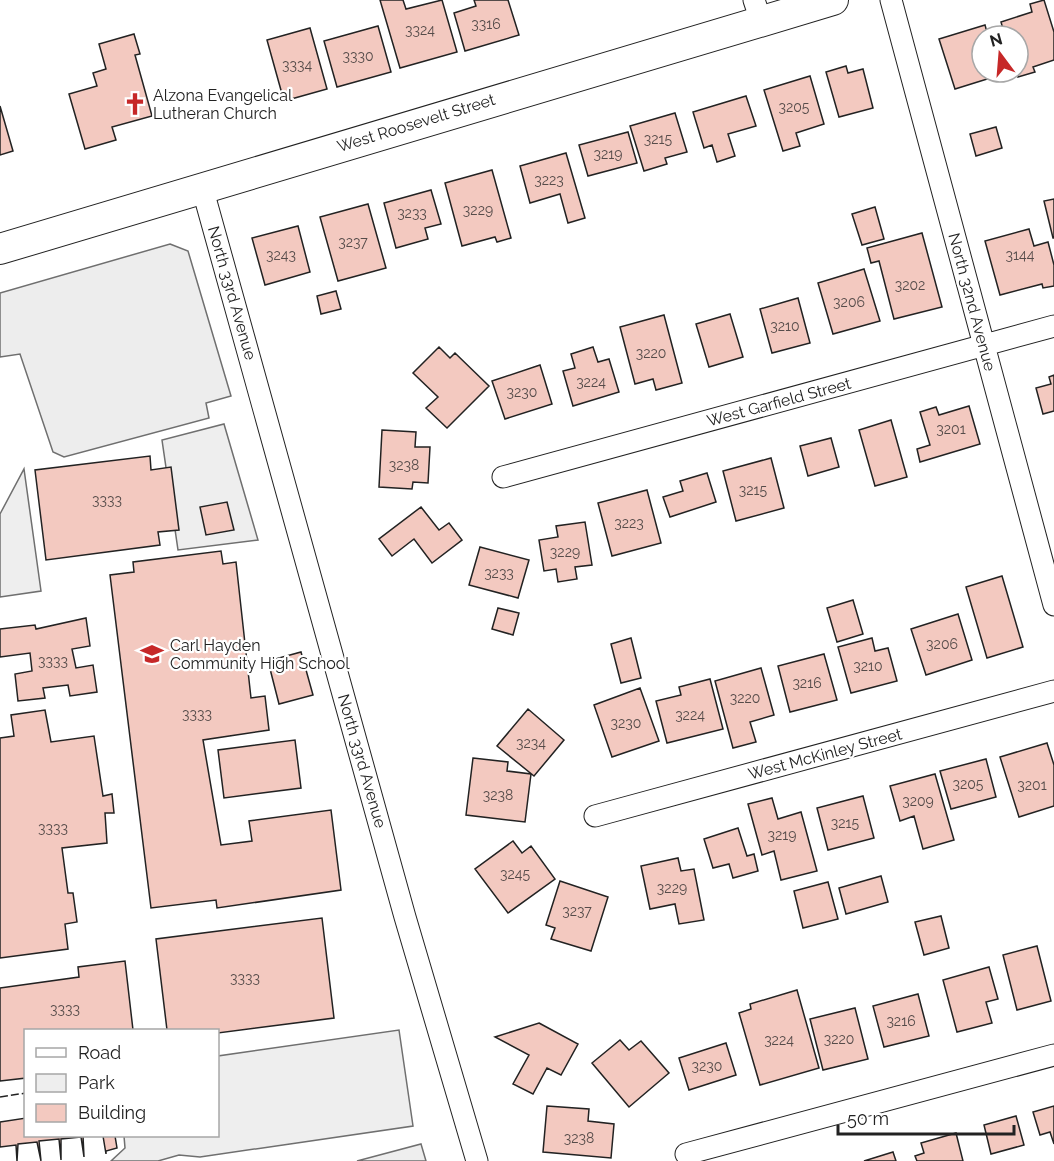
<svg xmlns="http://www.w3.org/2000/svg" width="1054" height="1161" font-family="Raleway,sans-serif">
<rect width="100%" height="100%" fill="#fff"/>
<!-- green -->
<path fill="#eee" stroke="#6f6f6f" stroke-width="1.5" d="M224,424L258,540L178,550L162,440Z
M24,469L41,591L0,597V514Z
M399,1030L413,1126L200,1157L179,1155L158,1161H111L125,1148L124,1136H218V1056Z
M421,1144L426,1161H357Z"/>
<!-- parking -->
<path fill="#ededed" stroke="#6f6f6f" stroke-width="1.5" d="M170,244L188,251L231,396L206,403L209,418L64,457L53,452L20,354L0,357V293Z"/>
<!-- building -->
<path fill="#f3c9c0" stroke="#222" stroke-width="1.5" d="M380,0H403L406,9L442,0L457,52L400,68Z
M474,0H508L519,35L465,51L454,13L476,6Z
M1044,0L1054,32V60L1033,67L1035,72L1018,77V36H1005L1001,22L1032,12L1030,4Z
M985,25L988,36H982V72H999L1000,75L955,89L939,39Z
M378,26L391,72L337,87L324,41Z
M310,28L327,89L284,101L267,40Z
M134,34L140,54L135,55L152,116L112,127L116,140L85,149L69,94L97,86L93,73L106,69L99,44Z
M846,66L848,73L863,69L873,108L839,117L826,72Z
M810,76L824,124L796,133L800,146L783,151L764,90Z
M746,96L756,126L728,134L735,156L717,162L712,145L704,148L693,112Z
M0,106L13,151L0,155Z
M675,113L687,152L665,158L667,164L644,171L630,126Z
M996,127L1002,148L976,156L970,134Z
M628,132L637,163L588,176L579,145Z
M566,153L585,218L568,223L560,194L530,203L520,166Z
M492,170L511,238L497,242L495,237L462,246L445,183Z
M431,190L441,224L425,228L428,239L396,248L384,203Z
M1054,199V238H1053L1044,201Z
M368,204L386,268L338,281L320,217Z
M875,207L884,239L862,245L852,214Z
M298,226L310,272L265,285L252,238Z
M1029,229L1034,246L1048,242L1054,265V286L1043,288L1042,284L1000,295L985,241Z
M922,233L942,307L894,319L879,261L871,263L867,248Z
M864,269L880,321L833,334L818,283Z
M336,291L341,309L321,314L317,296Z
M798,298L810,343L772,353L760,309Z
M730,314L743,357L709,367L696,324Z
M664,315L682,383L656,390L653,379L635,384L620,327Z
M439,347L450,358L455,353L489,386L447,428L426,408L438,397L413,373Z
M593,347L598,362L609,359L619,392L573,406L563,371L575,368L571,354Z
M540,365L552,404L505,419L492,381Z
M1054,375V411L1043,414L1036,388L1051,384L1049,377Z
M969,406L980,444L920,462L917,449L930,445L920,412L936,407L939,415Z
M891,420L907,477L875,486L859,430Z
M382,430L416,432L415,447H430L428,483L413,482L412,489L379,487Z
M831,438L839,467L808,476L800,446Z
M150,456L151,470L171,467L179,530L158,532L160,545L46,560L35,470Z
M771,458L784,508L736,521L723,471Z
M707,473L716,502L670,517L663,497L683,491L680,481Z
M647,490L661,543L612,556L598,503Z
M227,502L234,530L206,535L200,507Z
M421,507L439,530L449,523L462,540L432,563L414,539L392,556L379,539Z
M585,522L592,565L575,567L577,579L558,582L556,569L544,571L539,540L558,537L556,526Z
M480,547L529,560L518,598L469,585Z
M221,551L223,564L236,562L251,698L265,696L269,730L203,740L221,845L252,841L249,821L331,810L341,890L217,908L216,900L151,908L110,575L134,572L133,562Z
M1002,576L1023,647L987,658L966,587Z
M853,600L863,634L837,642L827,608Z
M498,608L519,613L513,635L492,629Z
M958,614L972,660L926,675L911,629Z
M86,618L90,646L72,649L76,668L93,665L97,692L70,696L68,685L43,688L45,698L18,701L15,674L32,671L30,653L0,657V629L35,625L36,629Z
M631,638L641,678L621,683L611,644Z
M872,638L875,651L888,648L897,681L851,693L838,647Z
M301,652L313,695L279,704L268,661Z
M824,654L837,700L790,712L778,666Z
M761,668L774,715L750,722L756,742L733,748L715,681Z
M710,679L723,729L667,743L656,701L681,695L679,687Z
M640,688L659,741L612,757L594,705Z
M528,709L564,740L534,776L497,746Z
M45,710L51,742L94,736L103,796L112,794L114,813H105L107,843L62,848L68,893H73L77,922L65,924L68,949L0,958V738L14,736L11,715Z
M295,740L301,788L224,798L218,750Z
M1047,743L1054,765V806L1019,817L1000,757Z
M473,758L508,762L507,771L531,774L525,822L466,815Z
M986,759L996,797L951,809L940,771Z
M935,774L954,840L923,849L914,816L900,821L890,786Z
M863,796L874,838L828,850L817,808Z
M772,798L778,819L801,812L817,871L781,880L774,851L762,855L748,804Z
M738,828L747,856L754,854L758,871L733,878L729,864L713,868L704,839Z
M513,841L522,853L531,846L555,879L508,913L475,869Z
M678,858L681,871L694,869L704,920L679,924L675,904L650,909L641,866Z
M881,876L888,902L846,914L839,888Z
M560,881L608,897L591,951L551,939L555,928L546,925Z
M828,882L838,919L803,928L794,891Z
M941,916L949,948L924,955L915,922Z
M322,918L334,1018L218,1033V1030H167L156,939Z
M1037,946L1051,1001L1017,1010L1003,955Z
M125,961L133,1030H26V1078L0,1081V988L79,977L78,967Z
M989,967L998,999L986,1002L992,1023L957,1032L943,980Z
M797,990L819,1068L760,1085L739,1013L751,1009L750,1004Z
M918,994L929,1036L884,1047L873,1006Z
M855,1008L868,1059L823,1070L810,1019Z
M539,1023L578,1044L561,1075L547,1068L533,1094L513,1084L529,1055L495,1037Z
M620,1040L629,1050L641,1041L669,1073L629,1107L592,1063Z
M726,1043L736,1075L689,1090L679,1058Z
M547,1106L589,1109L588,1121L614,1124L611,1158L543,1152Z
M1054,1106V1144L1050,1132L1040,1135L1033,1112Z
M1016,1116L1024,1145L991,1154L984,1125Z
M26,1118V1136H87H83L84,1157L81,1137L61,1139V1160L59,1139L39,1141L41,1161L37,1142L18,1144L17,1161L16,1145L0,1147V1122Z
M956,1133L963,1161H917L915,1156L924,1153L921,1143Z
M103,1136H115L117,1148L106,1151V1154Z
M893,1152L896,1161H864Z"/>
<g fill="none" stroke-linecap="round" stroke-linejoin="round">
<!-- street casing -->
<g stroke="#222" stroke-width="23">
<path id="street" d="M754,0L761,21
M891,0L1054,605
M202,187L405,917L477,1161
M503,477L1054,326
M595,816L1054,691
M686,1154L1054,1055"/>
</g>
<!-- secondary casing -->
<g stroke="#222" stroke-width="32">
<path id="secondary" d="M0,249L833,0"/>
</g>
<!-- street -->
<use href="#street" stroke="#fff" stroke-width="21"/>
<!-- secondary -->
<use href="#secondary" stroke="#fff" stroke-width="30"/>
<!-- fence -->
<path stroke="#222" stroke-width="1.5" stroke-dasharray="8 3" stroke-linecap="butt" d="M0,1097L26,1093"/>
</g>
<!-- icons -->
<defs>
<g id="church-bare" transform="scale(1.8)"><path d="M-1.2-6h2.4v3.5h3.3v2.4h-3.3V6h-2.4V-.1h-3.3v-2.4h3.3Z" fill="#c62828" stroke="#fff" stroke-width="2.5" paint-order="stroke"/></g>
<g id="school-bare" transform="scale(1.8)"><path d="M0-5L7-2L0 1L-7-2ZM-4 1L0 2.5L4 1V4Q0 6-4 4Z" fill="#c62828" stroke="#fff" stroke-width="2.5" paint-order="stroke"/></g>
</defs>
<g fill-rule="evenodd">
<use href="#church-bare" x="135" y="104"/>
<use href="#school-bare" x="152" y="654"/>
</g>
<g text-anchor="middle" dominant-baseline="central" stroke-width="4.5" stroke-linejoin="round" paint-order="stroke">
<!-- number labels -->
<g font-size="14" fill="#564c4a">
<text x="486" y="24">3316</text>
<text x="420" y="30">3324</text>
<text x="358" y="56">3330</text>
<text x="297" y="65">3334</text>
<text x="794" y="107">3205</text>
<text x="658" y="139">3215</text>
<text x="608" y="154">3219</text>
<text x="549" y="180">3223</text>
<text x="478" y="210">3229</text>
<text x="412" y="213">3233</text>
<text x="353" y="242">3237</text>
<text x="281" y="255">3243</text>
<text x="1020" y="255">3144</text>
<text x="910" y="285">3202</text>
<text x="849" y="302">3206</text>
<text x="785" y="326">3210</text>
<text x="651" y="353">3220</text>
<text x="591" y="382">3224</text>
<text x="522" y="392">3230</text>
<text x="951" y="429">3201</text>
<text x="404" y="465">3238</text>
<text x="753" y="490">3215</text>
<text x="107" y="500">3333</text>
<text x="629" y="523">3223</text>
<text x="565" y="552">3229</text>
<text x="499" y="573">3233</text>
<text x="942" y="644">3206</text>
<text x="53" y="661">3333</text>
<text x="868" y="666">3210</text>
<text x="807" y="683">3216</text>
<text x="745" y="698">3220</text>
<text x="197" y="714">3333</text>
<text x="690" y="715">3224</text>
<text x="626" y="723">3230</text>
<text x="531" y="743">3234</text>
<text x="968" y="784">3205</text>
<text x="1032" y="785">3201</text>
<text x="498" y="795">3238</text>
<text x="918" y="801">3209</text>
<text x="845" y="823">3215</text>
<text x="53" y="828">3333</text>
<text x="782" y="835">3219</text>
<text x="515" y="874">3245</text>
<text x="672" y="888">3229</text>
<text x="577" y="911">3237</text>
<text x="245" y="978">3333</text>
<text x="65" y="1009">3333</text>
<text x="901" y="1021">3216</text>
<text x="839" y="1039">3220</text>
<text x="779" y="1040">3224</text>
<text x="707" y="1066">3230</text>
<text x="579" y="1138">3238</text>
</g>
<!-- poi labels -->
<g font-size="16" fill="#222" stroke="#fff" text-anchor="start">
<text x="153" y="95">Alzona Evangelical<tspan x="153" dy="18">Lutheran Church</tspan></text>
<text x="170" y="645">Carl Hayden<tspan x="170" dy="18">Community High School</tspan></text>
</g>
<!-- street labels -->
<g font-size="16" fill="#222" stroke="#fff">
<text transform="translate(416 123) rotate(-17)">West Roosevelt Street</text>
<text transform="translate(232 293) rotate(74)">North 33rd Avenue</text>
<text transform="translate(972 302) rotate(75)">North 32nd Avenue</text>
<text transform="translate(779 402) rotate(-15)">West Garfield Street</text>
<text transform="translate(825 754) rotate(-15)">West McKinley Street</text>
<text transform="translate(362 761) rotate(74)">North 33rd Avenue</text>
</g>
</g>
<!-- legend -->
<rect x="24" y="1029" width="195" height="108" fill="#ffffff" stroke="#a7a7a7" stroke-width="1.5"/>
<rect x="36" y="1048" width="30" height="9" fill="#ffffff" stroke="#a7a7a7" stroke-width="1.5"/>
<text x="78" y="1059" font-size="18" fill="#222222">Road</text>
<rect x="36" y="1074" width="30" height="18" fill="#eeeeee" stroke="#a7a7a7" stroke-width="1.5"/>
<text x="78" y="1089" font-size="18" fill="#222222">Park</text>
<rect x="36" y="1104" width="30" height="18" fill="#f3c9c0" stroke="#a7a7a7" stroke-width="1.5"/>
<text x="78" y="1119" font-size="18" fill="#222222">Building</text>
<!-- north arrow -->
<g transform="translate(1000 54) rotate(344)"><circle r="28" fill="#ffffff" stroke="#a7a7a7" stroke-width="1.5"/>
<path d="M0-4.5L10 22L0 15L-10 22Z" fill="#c62828"/>
<text y="-9" font-size="16" font-weight="bold" text-anchor="middle" fill="#222222">N</text>
</g>
<!-- scale -->
<path d="M838 1125v9h176v-9" fill="none" stroke="#222222" stroke-width="3"/>
<text x="847" y="1125" font-size="18" fill="#222222" stroke="#ffffff" stroke-width="4.5" paint-order="stroke">50 m</text>
</svg>
